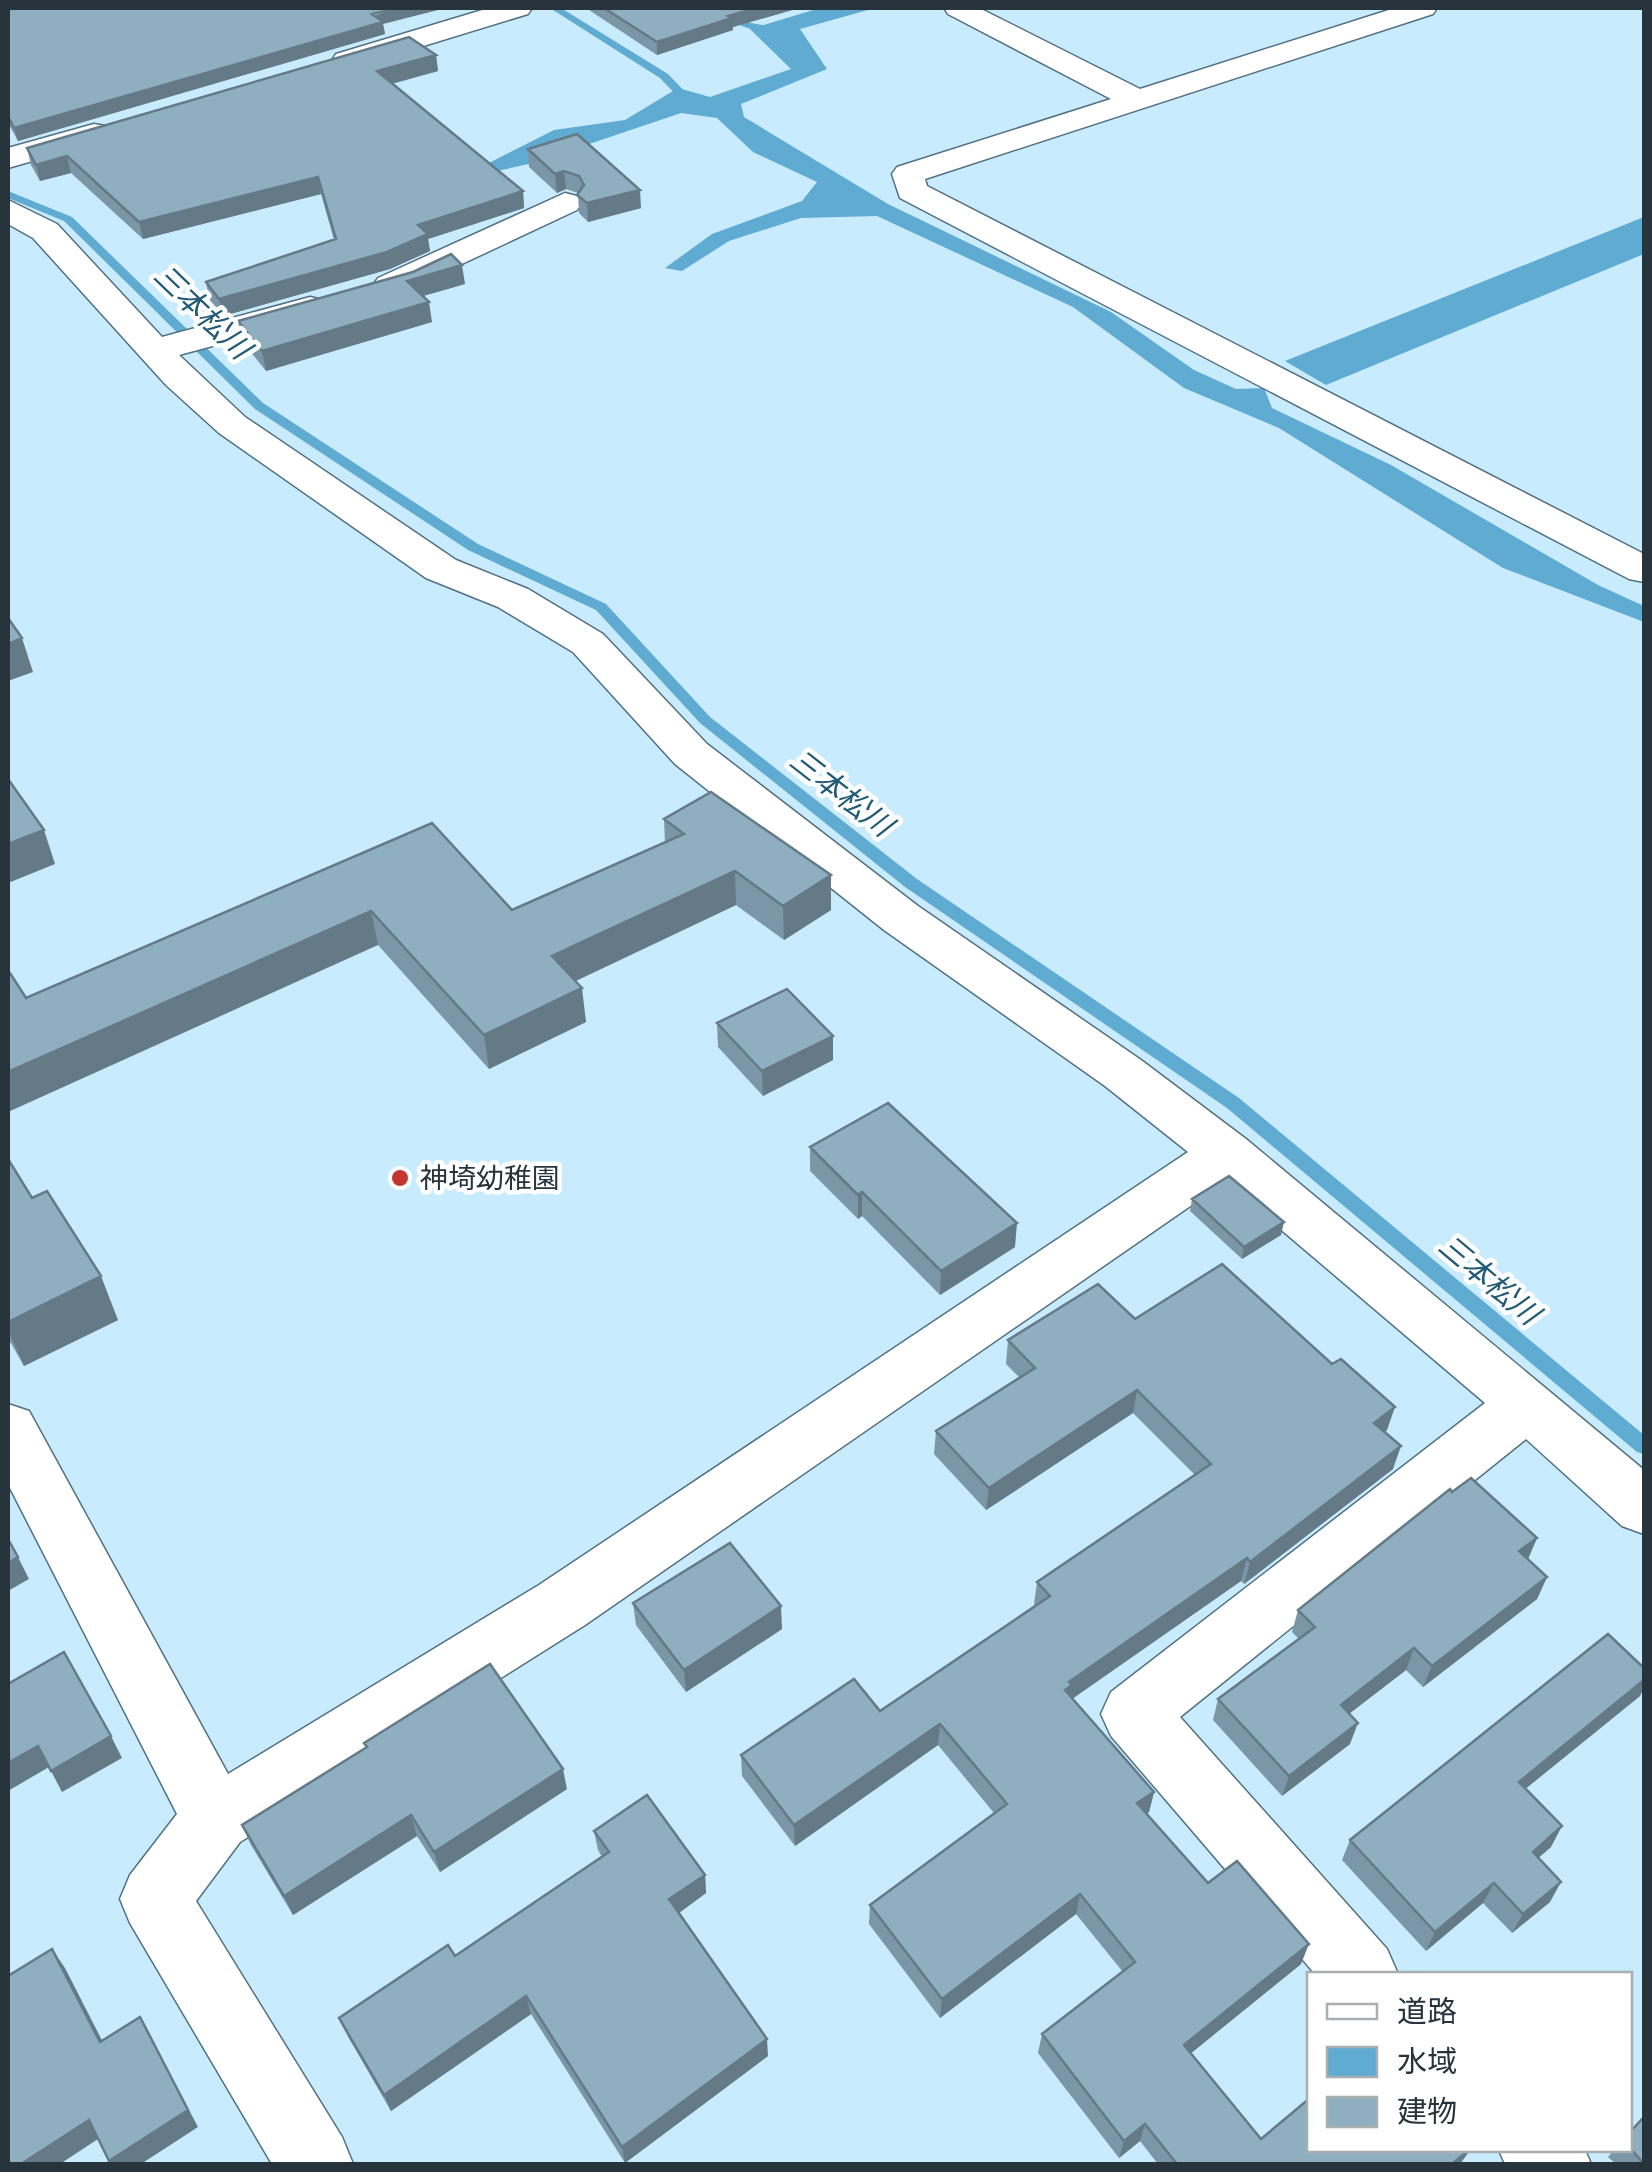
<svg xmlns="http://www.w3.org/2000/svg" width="1652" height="2172" font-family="'Fira Sans','Noto Sans JP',sans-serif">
<rect width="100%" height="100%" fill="#c9ebfe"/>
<!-- water -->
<path fill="#60abd1" d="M820,8H875L800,29L827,69L741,104L744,117L888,204L1111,312L1194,370L1236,389L1264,388L1272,408L1391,465L1598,585L1644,606V622L1503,568L1279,428L1184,388L1073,307L877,216L801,218L729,241L682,271L665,268L712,234L802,201L817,182L753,152L717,118L681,113L533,163L368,200L483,166L554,130L625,120L678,88L710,97L791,69L750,29Z
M1644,217V254L1326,385L1285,361Z"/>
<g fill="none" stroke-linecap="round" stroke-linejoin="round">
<!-- stream -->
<path fill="#60abd1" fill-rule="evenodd" d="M550,8H561L668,74L690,97L699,101L694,104L682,101L660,78Z
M710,8H720L751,23L784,29C760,37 728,23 710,8Z
M8,191L72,217L263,403L478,544L606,604L710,717L917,879L1239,1098L1644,1435V1454L1637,1452L1227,1108L905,887L700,723L596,610L468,550L255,409L64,221L8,198Z"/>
<!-- minor casing -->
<g stroke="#527081" stroke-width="3">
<path id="minor" d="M489,8H532L528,14L358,66H336L332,60L336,54Z
M944,8H979L1140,89L1395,8H1437L1433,14L925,179L927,186L1644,554V582L1629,579L900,198L892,174L897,167L1111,99L948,14Z
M94,124L105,126L110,133L105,140L8,168V148Z
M565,193L577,196L582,203L577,210L402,292L390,295L378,292L373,285L378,278Z
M8,200L57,224L162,337L310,297L323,300L328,308L323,316L179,355L245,417L456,560L528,589L603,634L707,744L918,906L1141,1060L1246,1139L1644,1470V1534L1622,1526L1526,1439L1180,1717L1387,1949L1398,1974H1315L1111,1736L1101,1714L1111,1692L1485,1403L1225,1182L585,1625L240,1842L196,1901L342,2137L353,2164H272L130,1923L120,1899L130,1875L177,1814L8,1484V1404L29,1411L228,1774L539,1585L1188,1152L1105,1086L884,930L675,764L573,652L498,607L426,578L219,433L166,385L33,238L8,224Z
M1499,2150H1585L1591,2164H1505Z"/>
</g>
<!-- minor -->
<use href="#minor" fill="#fff" fill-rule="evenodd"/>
</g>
<!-- wall -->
<path fill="#7b96a6" d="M8,8L383,24L385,34L18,141L8,123Z
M586,8H799L733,27V30L657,55Z
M436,55L438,71L392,84L523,191L524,208L428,239L430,251L390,269L223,316L209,299L206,282L334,240L321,194L143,239L71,173L40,181L31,165L27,148Z
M528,149L641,208L588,222L579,213L578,193L566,189L557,193L529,167Z
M465,284L423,296L432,322L266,371L242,341L238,321Z
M664,819L831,875V910L784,940L736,905L576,981L586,1022L489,1069L378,945L26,998L432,823L512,910L665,843Z
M717,1023L833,1060L763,1096L718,1047Z
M810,1147L1015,1247L940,1295L862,1216L858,1219L810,1171Z
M8,1159L32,1198L118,1320L24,1366L8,1338Z
M1192,1199L1281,1235L1242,1259L1190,1211Z
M1135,1319L1387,1430L1385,1432L1393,1469L1244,1584L1241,1581L1072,1699L1154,1792L1149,1812L1147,1814L1208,1883L1301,1964L1191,2053L1261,2139L1470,2150L1460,2164H1158L1140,2141L1119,2158L1038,2053L1042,2034L1123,1972L1076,1914L940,2018L869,1924L870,1905L994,1813L938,1745L795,1846L742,1776L741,1755L880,1711L1035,1605L1034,1604L1037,1582L1195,1475L1133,1413L986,1510L934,1454L936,1431L1019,1377L1006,1364L1008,1340Z
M1537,1538L1528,1559L1547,1577L1537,1599L1423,1687L1406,1670L1349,1714L1350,1744L1282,1796L1213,1720L1218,1699L1299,1639L1292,1632L1298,1610Z
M633,1603L782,1629L686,1692L636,1625Z
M1644,1668V1687L1640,1696L1525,1789L1551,1847L1538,1858L1550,1902L1512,1933L1483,1903L1426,1951L1342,1860L1350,1840Z
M364,1743L567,1789L440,1872L417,1836L293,1915L251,1845L242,1825L366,1748Z
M594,1831L705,1875L706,1893L679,1913L768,2056L625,2163L531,2014L391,2111L347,2035L339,2018L455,1956L602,1857L598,1850Z
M1630,2132L1644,2164H1616L1608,2157L1614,2150H1630Z"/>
<!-- shaded-wall -->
<path fill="#647a87" d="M398,8H446L383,24L385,34L18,141L14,128Z
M756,8H799L733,27V30L657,55V42L728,16Z
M436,55L438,71L379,87L377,71Z
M67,156L71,173L40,181L36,165Z
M564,171L566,189L557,193L555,174Z
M318,177L321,194L143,239L139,222Z
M640,190L641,208L588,222L587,203Z
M523,191L524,208L428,239L430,251L390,269L223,316L219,299L418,225Z
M462,265L465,284L409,300L407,281Z
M429,302L432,322L266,371L262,351Z
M22,638L33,672L8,681V644Z
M44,830L55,864L8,883V844Z
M735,871L736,905L556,990L552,956Z
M831,875V910L784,940L783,906Z
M371,911L378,945L8,1112V1072Z
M582,988L586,1022L489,1069L484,1035Z
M833,1036V1060L763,1096L762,1071Z
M862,1192V1216L858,1219V1195Z
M1284,1222L1281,1235L1242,1259L1244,1247Z
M1017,1223L1015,1247L940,1295L941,1271Z
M101,1276L118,1320L24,1366L8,1330V1322Z
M1137,1390L1133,1413L986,1510L989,1488Z
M1395,1407L1387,1430L1367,1446L1374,1423Z
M1401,1446L1393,1469L1244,1584L1250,1562Z
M1537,1538L1527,1561L1519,1551Z
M18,1557L29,1579L8,1591V1563Z
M1247,1558L1241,1581L1069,1701L1065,1690L1069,1682Z
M1547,1577L1537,1599L1423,1687L1432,1666Z
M781,1606L782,1629L686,1692L684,1670Z
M1414,1648L1406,1670L1333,1726L1341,1705Z
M1644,1680V1687L1640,1696L1508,1803L1519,1782Z
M1358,1723L1350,1744L1282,1796L1289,1776Z
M940,1724L938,1745L795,1846L794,1825Z
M111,1736L122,1758L62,1792L51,1771Z
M38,1746L49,1767L8,1791V1763Z
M563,1769L567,1789L440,1872L434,1852Z
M1154,1792L1149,1812L1133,1824L1137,1803Z
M411,1815L417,1836L293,1915L284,1896Z
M1562,1826L1551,1847L1522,1872L1533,1852Z
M705,1875L706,1893L672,1918L669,1899Z
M1561,1882L1550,1902L1512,1933L1523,1914Z
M1494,1883L1483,1903L1426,1951L1435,1932Z
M1080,1894L1076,1914L940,2018L942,1999Z
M1309,1944L1301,1964L1179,2063L1184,2045Z
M52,1949L65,1968L112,2060L100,2042Z
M526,1996L531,2014L391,2111L384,2095Z
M140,2017L198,2127L141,2164H112L109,2161Z
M767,2039L768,2056L625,2163L622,2147Z
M89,2120L101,2137L60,2164H21Z
M1145,2124L1140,2141L1119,2158L1124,2141Z
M1470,2150L1460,2164H1452Z"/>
<!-- building -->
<path fill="#8fafc1" stroke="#647a87" stroke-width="2.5" d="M8,8H398L372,14L383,22L14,128L8,116Z
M604,8H756L728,16L732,18L657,42Z
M409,37L436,55L377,71L523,191L418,225L428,234L387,252L219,299L206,282L336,239L318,177L139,222L67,156L36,165L27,148Z
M577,134L640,190L587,203L577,195L584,185L579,176L564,171L555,174L528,149Z
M451,254L462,265L407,281L429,302L262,351L238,321L413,272Z
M8,618L22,638L8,644Z
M8,779L44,830L8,844Z
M711,792L831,875L783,906L735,871L552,956L582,988L484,1035L371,911L8,1072V970L26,998L432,823L512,910L684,834L664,819Z
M787,989L833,1036L762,1071L717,1023Z
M888,1103L1017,1223L941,1271L862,1192L858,1195L810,1147Z
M8,1159L32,1198L47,1191L101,1276L8,1322Z
M1229,1176L1284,1222L1244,1247L1192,1199Z
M1222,1264L1332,1364L1341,1359L1395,1407L1374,1423L1401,1446L1250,1562L1247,1558L1069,1682L1072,1685L1065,1690L1154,1792L1137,1803L1208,1883L1237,1861L1309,1944L1184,2045L1261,2139L1310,2098V2150H1469L1452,2164H1177L1145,2124L1124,2141L1042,2034L1135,1962L1080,1894L942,1999L870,1905L1007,1804L940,1724L794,1825L741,1755L854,1679L880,1711L1050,1596L1037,1582L1211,1464L1137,1390L989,1488L936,1431L1035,1368L1008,1340L1098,1284L1135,1319Z
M1471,1478L1537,1538L1519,1551L1547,1577L1432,1666L1414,1648L1341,1705L1358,1723L1289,1776L1218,1699L1315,1627L1298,1610L1450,1489L1452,1492Z
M8,1539L18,1557L8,1563Z
M730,1543L781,1606L684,1670L633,1603Z
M1608,1634L1644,1668V1680L1519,1782L1562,1826L1533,1852L1561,1882L1523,1914L1494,1883L1435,1932L1350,1840Z
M64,1652L111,1736L51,1771L38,1746L8,1763V1684Z
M490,1664L563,1769L434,1852L411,1815L284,1896L242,1825L367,1747L364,1743Z
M647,1795L705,1875L669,1899L767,2039L622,2147L526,1996L384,2095L339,2018L448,1945L455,1956L609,1852L594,1831Z
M52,1949L100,2042L140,2017L188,2110L109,2161L89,2120L21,2164H8V1976Z
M1644,2117V2164L1630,2148V2132Z"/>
<!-- markers -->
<circle fill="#c43630" stroke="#fff" stroke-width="4" cx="400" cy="1178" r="10"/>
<g text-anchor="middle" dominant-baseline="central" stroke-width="9" stroke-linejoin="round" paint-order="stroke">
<!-- poi labels -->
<g font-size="28" fill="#27343b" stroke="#fff" text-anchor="start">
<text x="420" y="1178">神埼幼稚園</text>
</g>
<!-- water labels -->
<g font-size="30" font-style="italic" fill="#225b76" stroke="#fff">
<text transform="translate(202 312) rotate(44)">三本松川</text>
<text transform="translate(841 793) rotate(38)">三本松川</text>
<text transform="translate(1489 1280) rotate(40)">三本松川</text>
</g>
</g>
<!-- border -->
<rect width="1652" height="2172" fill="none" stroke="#27343b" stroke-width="20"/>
<!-- legend -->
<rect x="1307" y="1972" width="325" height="180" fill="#ffffff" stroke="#a9aeb1" stroke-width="2.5"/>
<rect x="1327" y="2004" width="50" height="15" fill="#ffffff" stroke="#a9aeb1" stroke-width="2.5"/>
<text x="1397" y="2022" font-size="30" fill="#27343b">道路</text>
<rect x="1327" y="2047" width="50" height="30" fill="#60abd1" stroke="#a9aeb1" stroke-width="2.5"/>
<text x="1397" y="2072" font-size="30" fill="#27343b">水域</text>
<rect x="1327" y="2097" width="50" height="30" fill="#8fafc1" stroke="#a9aeb1" stroke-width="2.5"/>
<text x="1397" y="2122" font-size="30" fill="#27343b">建物</text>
</svg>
